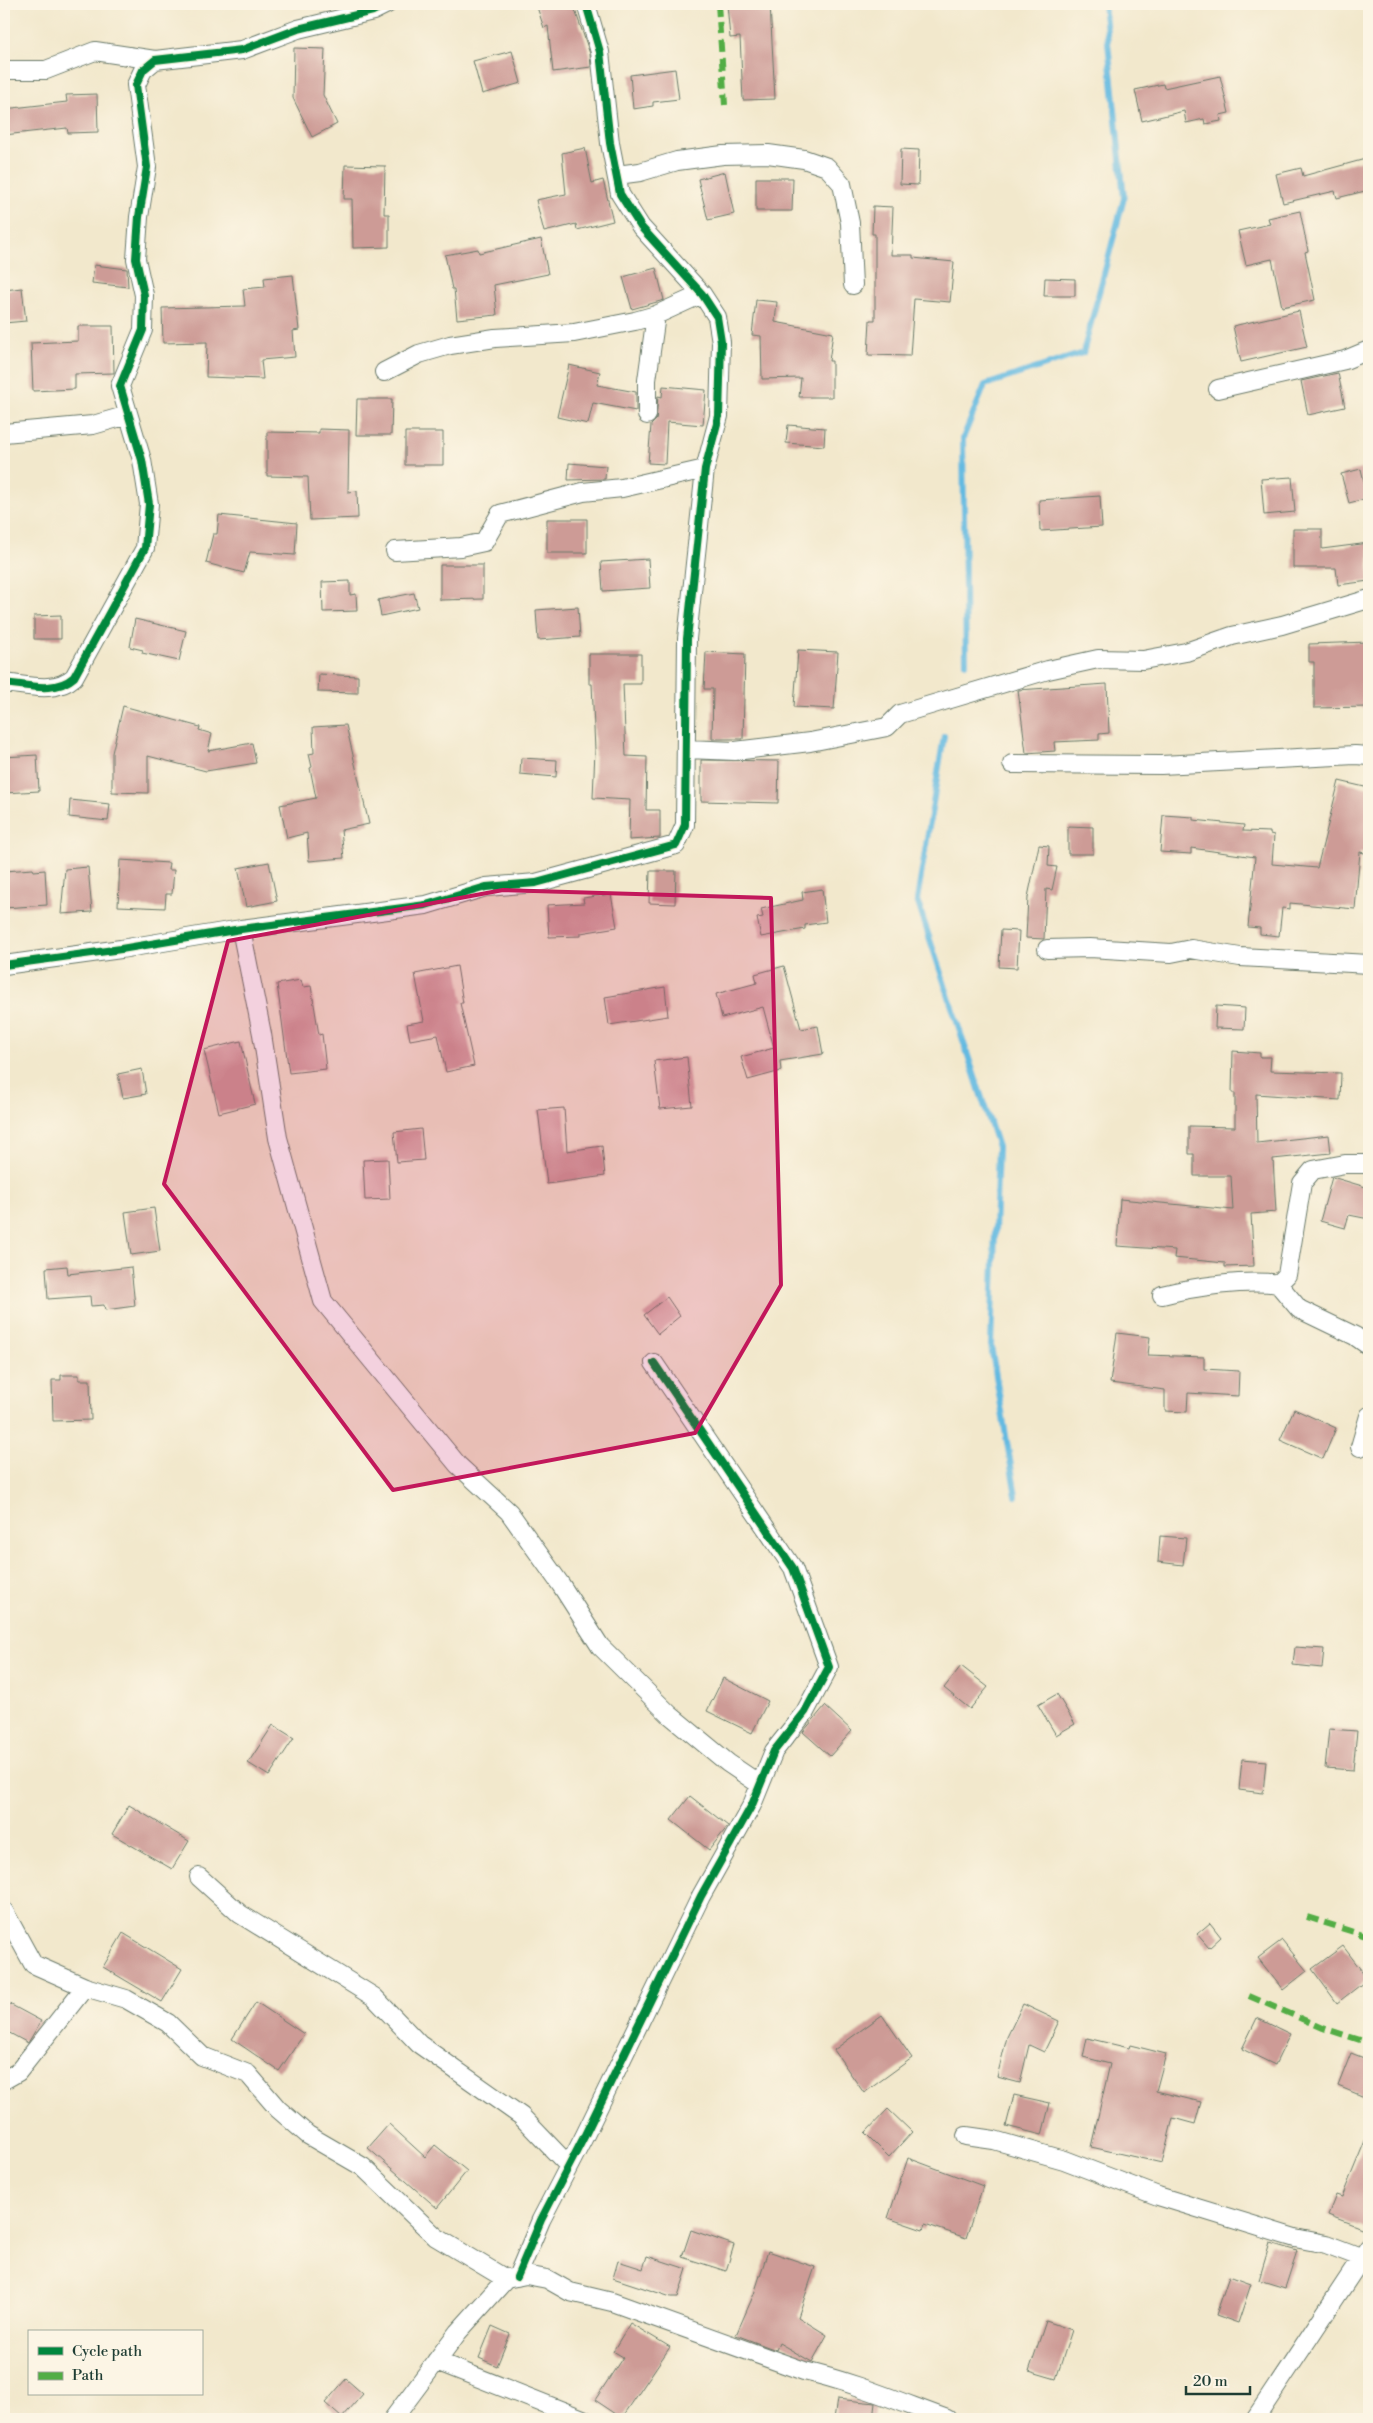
<svg xmlns="http://www.w3.org/2000/svg" width="1373" height="2423" font-family="'Libre Bodoni',serif">
<rect width="100%" height="100%" fill="#fcf5e5"/>
<filter id="ink" filterUnits="userSpaceOnUse"><feTurbulence type="fractalNoise" baseFrequency=".02" numOctaves="2"/><feDisplacementMap in="SourceGraphic" scale="10" xChannelSelector="R" yChannelSelector="G"/><feConvolveMatrix kernelMatrix="1 2 1 2 8 2 1 2 1" color-interpolation-filters="sRGB"/></filter>
<filter id="wash" filterUnits="userSpaceOnUse"><feTurbulence type="fractalNoise" baseFrequency=".0096" numOctaves="4" result="noise"/><feDisplacementMap in="SourceGraphic" scale="20" xChannelSelector="R" yChannelSelector="G"/><feGaussianBlur stdDeviation="1.12" result="paint"/><feColorMatrix in="noise" values="0 0 0 0 0 0 0 0 0 0 0 0 0 0 0 0 0 1.4 0 .05"/><feComposite in="paint" operator="in"/></filter>
<g filter="url(#wash)">
<rect width="100%" height="100%" fill="#f2e8cc"/>
<g fill="none" stroke-linecap="round" stroke-linejoin="round">
<!-- stream -->
<path stroke="#64bae1" stroke-width="6" d="M966,663L963,438L985,385L1083,353L1124,198L1104,4
M944,736L917,900L998,1147L991,1346L1016,1496"/>
</g>
<g id="blocks">
<!-- building -->
<path fill="#cd9b96" d="M536,4H573L590,54L591,67L553,72L548,26L544,28Z
M727,4H770L775,99L743,100L740,37L730,38Z
M294,48L325,49L323,95L337,124L312,137L293,98Z
M512,51L521,83L482,94L473,61Z
M675,69L679,99L653,102V106L633,109L630,75Z
M1220,76L1229,113L1220,115L1221,121L1205,124L1204,119L1186,123L1184,111L1142,121L1135,90L1163,84L1164,88Z
M97,94L98,132L68,133L67,128L4,135V109L67,102L66,95Z
M585,148L592,183L603,180L613,221L577,230L576,224L544,232L536,200L566,194L562,153Z
M901,149L919,150L918,185L900,184Z
M1369,158V190L1337,198L1335,191L1283,203L1276,174L1301,168L1303,176Z
M345,165L385,166L384,214H389V247L353,248L352,199H344Z
M725,172L734,214L708,220L698,179Z
M756,178H793L792,211H756Z
M873,206L893,207L891,255H913V258L954,262L950,302L914,299L910,356L868,355L870,320H875V234H872Z
M1300,211L1308,251L1305,252L1315,300L1282,307L1272,259L1246,265L1238,231L1270,224L1268,218Z
M541,239L548,274L494,285L497,315L457,319L454,289H452L445,255L478,249L479,253Z
M94,265L127,269L128,287L92,283Z
M656,268L664,300L632,309L623,277Z
M293,275L299,330L293,331L295,357L261,360L263,379L206,377L207,342L163,343L162,308L245,306L243,289L265,287L264,278Z
M1045,278L1075,279V296H1044Z
M22,288L26,321L4,323V290Z
M756,300L777,302L775,322L833,333L829,361H832V397H799L801,378L762,379L761,336L752,335Z
M1299,311L1307,347L1241,362L1233,326Z
M78,326H113L114,373L75,374V389L33,391L31,343L78,341Z
M569,365L600,372L597,385L636,392V411L593,403L588,424L557,417Z
M1338,373L1345,407L1308,415L1301,381Z
M663,386L706,390L703,425L667,422L665,464L648,463L651,425L656,420L658,396L662,397Z
M357,399H392L391,435H356Z
M788,425L825,428L824,446L786,443Z
M319,429L349,430L348,492L357,491L358,518L310,520L308,477L267,476V432L319,433Z
M405,432H443V465H405Z
M569,463L606,466L605,479L568,480Z
M1361,469L1368,498L1349,503L1341,474Z
M1292,477L1295,512L1264,515L1261,479Z
M1100,496L1102,527L1040,531L1039,500Z
M219,515L297,523L295,555L250,552L244,573L206,563L213,534H217Z
M547,519H587V553H547Z
M1293,529H1322V549L1369,543V581L1338,585L1336,568H1293Z
M648,559L650,588L603,591L601,562Z
M440,565H483V599L440,600Z
M350,581V595L356,594L357,611L323,612L322,582Z
M414,593L418,608L381,616L378,600Z
M578,607L580,637L538,640L536,610Z
M61,615V639H34V616Z
M135,619L186,631L179,661L142,653L143,650L130,647Z
M1369,642V707L1314,708V662H1309V644Z
M798,650L838,652L834,709L794,707Z
M706,652L745,654L743,739H712L713,689H704Z
M589,654H641V684H623L626,756L647,757L646,810H660V838L629,840L630,800L593,798L595,750L592,684H589Z
M319,674L358,676V693L318,692Z
M1107,684L1109,733L1099,734V740L1054,742L1055,751L1026,753L1018,690Z
M123,706L200,727L199,730L212,734L208,751L252,743L256,763L206,771L148,756V793L112,792V753Z
M346,725L369,824L341,830L344,858L309,861L307,833L287,838L280,805L316,798L310,768L312,767L309,754L314,753L313,727Z
M37,755L39,791L4,793V757Z
M521,758L557,760L556,777L520,774Z
M701,760L779,761L778,803L701,801Z
M1339,781L1369,788V854L1360,852L1355,909L1290,903V909L1282,908L1279,936L1260,934V928L1248,927L1255,857L1191,848V854L1160,852L1163,815L1193,817V820L1244,825L1243,831L1270,832V834L1274,835L1272,864L1317,868Z
M70,800L110,804L108,821L69,817Z
M1068,826L1093,827V854H1068Z
M1039,845L1049,846L1048,866L1057,867L1052,890L1046,889L1044,939L1026,938L1028,897Z
M120,860L169,863L168,870H174L172,894H166L165,908L118,906Z
M269,862L277,901L246,907L238,868Z
M88,867L92,912L61,914L65,869Z
M33,869L34,871L45,870L47,905L4,908V871Z
M650,871H676L675,904L649,903Z
M822,889L826,922L805,925V929L761,937L757,918L763,917L761,909L803,900L802,892Z
M611,894L617,927L581,933V936L549,937L547,905L584,903L583,898Z
M1001,930L1019,931L1017,968L999,967Z
M457,966L463,1003H460L474,1066L446,1072L438,1035L410,1040L407,1024L424,1021L415,974Z
M784,966L801,1029L818,1026L823,1054L780,1061L781,1071L748,1080L741,1057L774,1048L763,1007L722,1018L716,994L757,983L755,974Z
M301,980L303,987L311,986L319,1035L322,1034L326,1069L289,1073L277,984Z
M665,987L668,1016L609,1025L605,997Z
M1216,1006L1245,1008L1244,1029L1215,1028Z
M241,1041L255,1104L219,1113L204,1050Z
M1233,1051L1260,1053V1057H1271L1270,1071L1341,1073L1340,1100L1256,1094L1257,1143L1329,1135L1331,1153L1273,1159L1276,1212L1251,1214L1254,1266L1225,1267V1263L1174,1258L1175,1250L1117,1246L1120,1199L1233,1210L1231,1176H1194V1154H1189V1126L1235,1127V1093H1232Z
M687,1057L692,1106L660,1109L654,1061Z
M142,1069L146,1094L123,1098L118,1074Z
M564,1108L567,1151L602,1146L605,1176L547,1184L538,1110Z
M421,1129L424,1160L397,1162L394,1132Z
M388,1159L390,1199L365,1200L363,1160Z
M1332,1177L1369,1188V1219L1349,1215L1345,1228L1320,1221Z
M154,1208L160,1251L131,1255L125,1212Z
M67,1266L68,1274L131,1267L135,1306L105,1310L104,1305L91,1306L90,1296L48,1299L46,1268Z
M667,1297L680,1316L658,1334L644,1315Z
M1117,1333L1150,1337L1148,1355L1204,1357V1369L1239,1371L1238,1396L1188,1393L1187,1412L1165,1411V1390L1110,1383Z
M61,1375H79V1380H90L91,1420L53,1421L52,1380H61Z
M1294,1409L1336,1428L1323,1459L1280,1440Z
M1160,1536L1186,1538L1183,1565L1158,1562Z
M1295,1647L1324,1649L1322,1668L1293,1665Z
M961,1666L988,1687L970,1709L944,1688Z
M723,1678L768,1701L752,1733L707,1711Z
M1057,1694L1075,1724L1056,1735L1038,1705Z
M825,1706L852,1731L830,1756L803,1732Z
M273,1725L294,1738L269,1776L248,1763Z
M1329,1729L1357,1731L1353,1770L1325,1768Z
M1242,1759L1266,1761L1263,1793L1239,1790Z
M690,1796L728,1826L709,1850L671,1820Z
M129,1805L189,1841L172,1869L112,1834Z
M1210,1923L1221,1937L1209,1948L1197,1934Z
M123,1933L182,1969L162,2002L103,1967Z
M1282,1940L1307,1971L1283,1990L1258,1958Z
M1343,1946L1368,1979L1337,2003L1312,1969Z
M4,2001L41,2021L28,2043L4,2030Z
M256,2002L304,2034L279,2071L232,2039Z
M1023,2004L1059,2021L1044,2052L1029,2045L1020,2083L997,2077L1007,2037Z
M882,2015L912,2058L864,2093L834,2050Z
M1257,2018L1290,2034L1275,2065L1242,2049Z
M1087,2038L1129,2048L1130,2045L1166,2054L1156,2091L1201,2102L1195,2124L1173,2118L1162,2163L1091,2147L1110,2064L1083,2057Z
M1351,2053L1369,2060V2099L1338,2086Z
M1014,2095L1050,2103L1042,2135L1006,2126Z
M888,2109L912,2132L889,2157L865,2133Z
M389,2124L425,2157L435,2145L467,2171L437,2208L368,2148Z
M1369,2131V2217L1364,2229L1328,2215L1336,2195L1342,2197Z
M908,2158L983,2186L966,2238L925,2224L923,2230L888,2218Z
M691,2230L734,2245L726,2271L682,2257Z
M1270,2243L1297,2251L1285,2288L1259,2280Z
M768,2251L815,2267L798,2317L827,2335L812,2362L779,2343L776,2350L736,2335L754,2294Z
M647,2256L687,2269L678,2297H671L613,2278L618,2261L643,2269Z
M1229,2276L1251,2284L1238,2323L1216,2315Z
M1046,2321L1072,2330L1056,2379L1029,2371Z
M630,2323L670,2347L622,2418L595,2400L623,2357L613,2351Z
M492,2326L510,2334L497,2366L479,2358Z
M346,2379L363,2394L342,2418L325,2403Z
M837,2399L875,2403L873,2419H834Z"/>
</g>
</g>
<g filter="url(#ink)">
<use href="#blocks" fill-opacity="0" stroke="#697969" stroke-width="1"/>
<g fill="none" stroke-linecap="round" stroke-linejoin="round">
<!-- minor casing -->
<g stroke="#697969" stroke-width="20">
<path id="minor" d="M4,70H46L95,51L155,60
M617,175L640,172L677,161L723,155L768,154L804,159L827,167L842,184L850,223L853,285
M384,372L419,354L450,345L495,338L574,333L635,321L656,315L702,294
M1218,389L1345,360L1369,350
M647,415V380L656,315
M4,433L93,425L128,415
M395,551L461,547L484,542L500,514L583,492L622,488L705,469
M4,683C27,685 55,694 74,677L145,548L149,504L142,460L120,386L143,330L144,295L136,259L139,217L147,167L136,85L143,70L155,60L242,50L298,29L373,11L387,4
M687,749L735,751L810,742L887,727L900,714L1048,670L1098,659L1143,660L1186,652L1232,636L1282,625L1369,599
M1012,764L1161,765L1355,755L1369,756
M241,929L262,1034L278,1138L323,1301L458,1465L509,1512L561,1585L600,1646L670,1715L728,1763L759,1784
M1047,949L1090,948L1171,953L1191,949L1240,957L1369,964
M4,965L121,949L241,929L426,905L486,887L536,883L676,845L685,825L687,639L705,469L719,416L721,342L717,317L702,294L641,227L620,194L610,143L600,52L586,4
M1278,1284L1299,1309L1355,1336L1369,1346
M1162,1295C1193,1287 1247,1279 1278,1284L1287,1275L1302,1183L1313,1170L1345,1164H1369
M1360,1447L1369,1416
M199,1877L240,1914L374,1997L419,2044L521,2116L569,2166
M4,1911L33,1964L85,1987L126,1999L168,2023L202,2056L248,2074L278,2109L308,2135L363,2167L436,2237L506,2279
M4,2080L18,2072L85,1987
M966,2136L994,2140L1064,2160L1158,2196L1295,2238L1326,2244L1363,2258
M517,2277L541,2220L584,2137L701,1896L752,1805L774,1751L805,1712L829,1667L793,1568L654,1363
M436,2361L583,2419
M393,2419L458,2332L506,2279L526,2275L547,2279L570,2292L612,2302L804,2371C853,2382 900,2402 947,2419
M1255,2419L1369,2247"/>
</g>
<!-- minor -->
<use href="#minor" stroke="#fff" stroke-width="18"/>
<!-- quiet -->
<path stroke="#52ad45" stroke-width="6" stroke-dasharray="12 6" stroke-linecap="butt" d="M718,4L725,105
M1307,1917L1369,1937
M1249,1996L1323,2028L1369,2043"/>
<!-- cycleway casing -->
<g stroke="#fcf5e5" stroke-width="11">
<path id="cycleway" d="M4,683C27,685 55,694 74,677L145,548L149,504L142,460L120,386L143,330L144,295L136,259L139,217L147,167L136,85L143,70L155,60L242,50L298,29L373,11L387,4
M4,965L121,949L241,929L426,905L486,887L536,883L676,845L685,825L687,639L705,469L719,416L721,342L717,317L702,294L641,227L620,194L610,143L600,52L586,4
M517,2277L541,2220L584,2137L701,1896L752,1805L774,1751L805,1712L829,1667L793,1568L654,1363"/>
</g>
<!-- cycleway -->
<use href="#cycleway" stroke="#00873e" stroke-width="8"/>
</g>
</g>
<!-- marked area -->
<path fill="#c2185b" fill-opacity="0.2" stroke="#c2185b" stroke-width="4" stroke-linejoin="round" d="M503,890L771,898L781,1285L695,1433L393,1490L164,1184L228,941Z"/>
<!-- margin -->
<rect width="1373" height="2423" fill="none" stroke="#fcf5e5" stroke-width="20"/>
<!-- legend -->
<rect x="28" y="2330" width="175" height="65" fill="#fcf5e5" stroke="#a4ab9e"/>
<rect x="38" y="2347" width="25" height="8" fill="#00873e" stroke="#a4ab9e"/>
<text x="72" y="2356" font-size="15" fill="#1f3d34">Cycle path</text>
<rect x="38" y="2372" width="25" height="8" fill="#52ad45" stroke="#a4ab9e"/>
<text x="72" y="2380" font-size="15" fill="#1f3d34">Path</text>
<!-- scale -->
<path d="M1186 2386v8h64v-8" fill="none" stroke="#1f3d34" stroke-width="2.5"/>
<text x="1193" y="2386" font-size="15" fill="#1f3d34" stroke="#fcf5e5" stroke-width="4" paint-order="stroke">20 m</text>
</svg>
